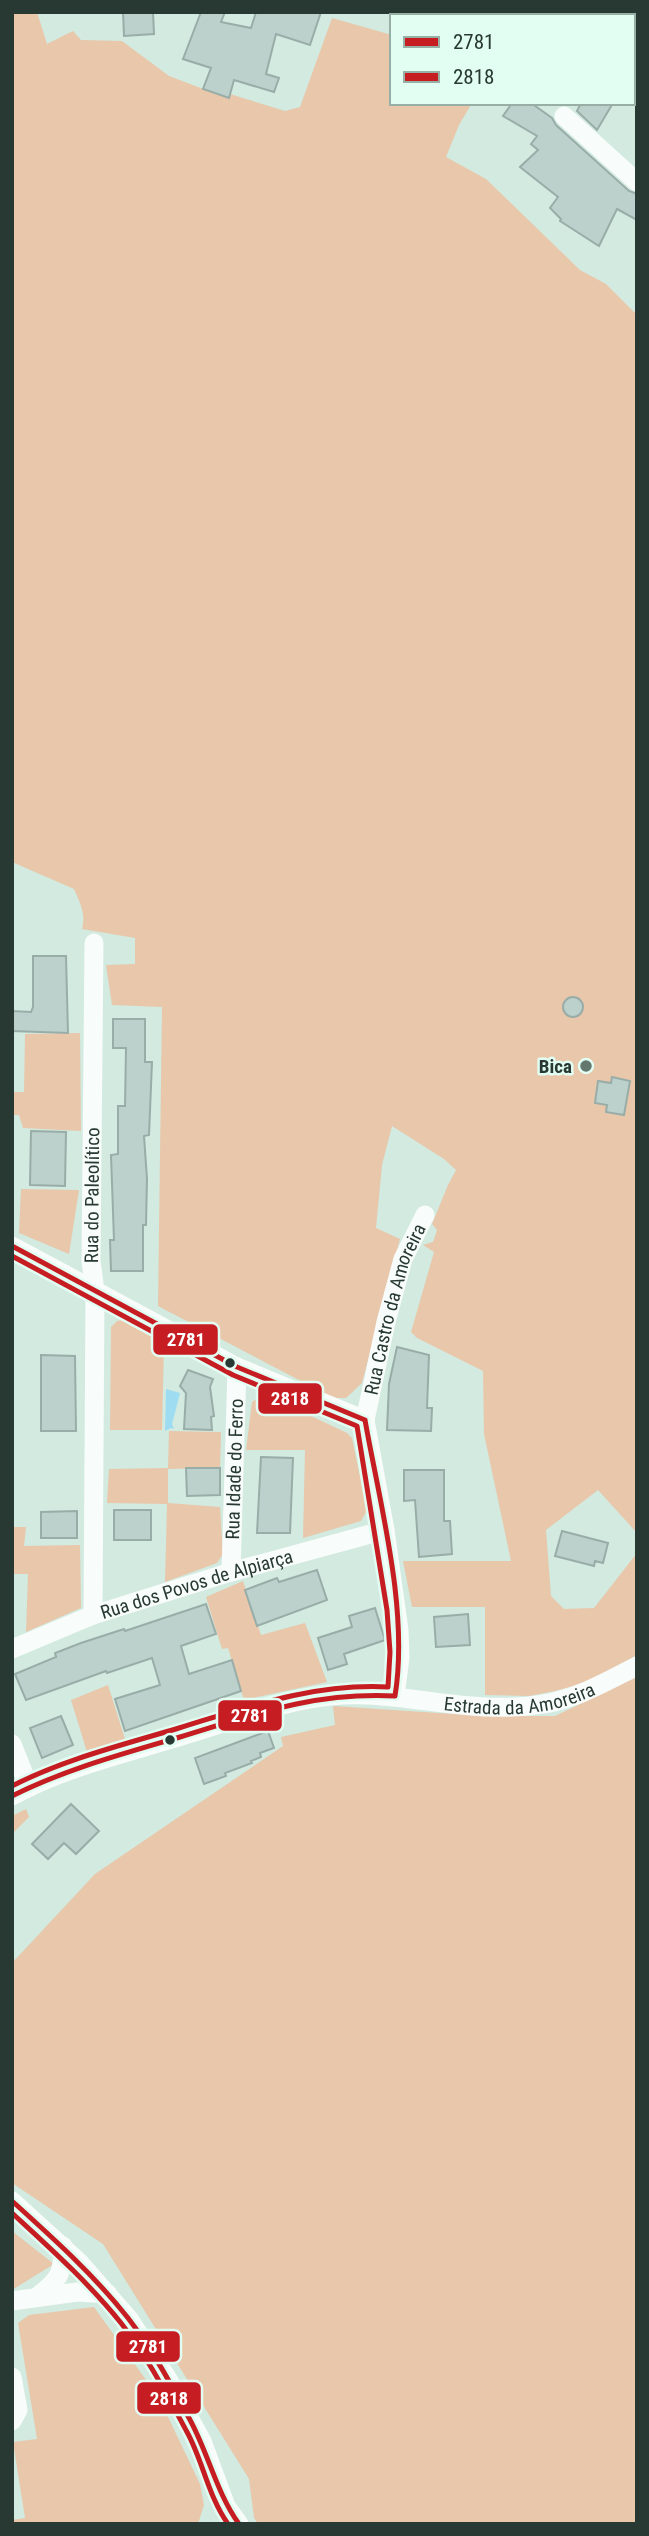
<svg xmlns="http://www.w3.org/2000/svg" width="649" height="2536" font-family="'Roboto Condensed',sans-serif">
<rect width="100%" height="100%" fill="#d2eae0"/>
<!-- green -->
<path fill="#e8c7aa" d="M12,12H37L47,44L73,31L81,40L122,41L169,76L227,98L230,94L285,111L300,107L332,18L392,35V103H472L459,125L446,157L486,179L580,270L606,284L637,315V1533L598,1490L546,1530L551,1596L564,1609L594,1608L637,1553V1655L588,1682L555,1691L529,1696L485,1695V1607H412L403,1561H511L484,1434L483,1371L417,1338L411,1332L434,1252L423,1245L433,1242L437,1230L432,1224L448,1185L456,1170L444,1159L392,1126L382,1165L376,1228L400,1239L362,1383L346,1398H333L158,1306L162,1007L112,1005L106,965L135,964V938L82,929C86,913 80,903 74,889L12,862Z
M427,12H483L490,16H426Z
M80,1033L81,1131L23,1128L19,1115H12V1092H24L25,1034Z
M21,1189L79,1190L69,1254L19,1233Z
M129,1319L164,1346L162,1430H110L111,1327L117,1321Z
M269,1396L347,1433L352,1438L367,1510L361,1521L303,1538L305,1450H246L252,1402L259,1397Z
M169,1431L221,1432L220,1468L168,1469V1503L220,1507L223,1554L217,1563L165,1582L167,1504L107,1503L109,1469L168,1468Z
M12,1527H26L24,1546L80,1545L81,1608L26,1632L28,1574H12Z
M243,1581L261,1635L305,1623L327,1682L244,1700L228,1648L222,1649L206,1597Z
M637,1677V2524H258L254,2518L249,2479L103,2244L12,2183V1963L95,1874L283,1746L281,1737L335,1725L333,1706L484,1716H555Z
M108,1685L125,1739L87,1752L71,1700Z
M26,1809L29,1817L12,1834V1816Z
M12,2231L54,2264L12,2290Z
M94,2307L159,2398L200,2484L204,2505L198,2524H12V2520L25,2518L13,2442L37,2439L18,2323L29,2315Z"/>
<!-- water -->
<path fill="#9edcf2" d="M166,1389L180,1393L172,1424L174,1429L171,1428L165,1431Z"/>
<!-- building -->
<path fill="#bdd1cc" stroke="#99ada8" stroke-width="2" d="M123,12H153L154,34L124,36Z
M201,12H225L221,22L251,28L256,12H321L310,45L276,34L266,74L279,78L274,92L234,80L229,98L203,89L211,68L183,59Z
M512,103H531L552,118L556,125L629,191L637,194V220L617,209L599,246L560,221L561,219L550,208L558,197L520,167L538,150L531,144L537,136L503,116Z
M581,103H613L597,130L577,111Z
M33,956H66L68,1033L12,1031V1011L31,1012L33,1007Z
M563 1007a10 10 0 1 1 20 0a10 10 0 1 1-20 0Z
M113,1019H145V1062H152L149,1135L144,1136L147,1179L146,1225H143V1271H111L110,1240H114L111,1155L118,1154V1106H125L126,1048H113Z
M612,1077L630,1081L624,1115L606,1112L607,1105L595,1103L598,1081L611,1083Z
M31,1131L66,1132L65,1186L30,1185Z
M397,1347L429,1355L427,1408H432L431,1431L387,1430L389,1384Z
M41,1355L75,1356L76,1431H41Z
M188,1370L213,1379L210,1387L214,1416L211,1417L212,1430L184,1429L186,1393L180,1386Z
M261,1457L293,1458L290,1533H257Z
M186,1468H220V1495L187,1496Z
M404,1470H444V1521H450L452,1554L419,1557L415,1500L404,1501Z
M114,1510H151V1540H114Z
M77,1511V1538H41V1512Z
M562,1531L608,1543L603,1563L595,1561L594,1566L555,1556Z
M317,1570L327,1600L257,1626L245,1590L277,1578L279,1582Z
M206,1604L216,1634L181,1646L189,1674L232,1660L241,1691L125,1731L115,1699L160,1685L152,1658L107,1673L106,1671L26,1700L15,1674L56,1657L55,1653L81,1643L124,1629L125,1631Z
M375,1608L385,1640L344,1654L347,1664L328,1670L318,1638L352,1627L349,1616Z
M468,1614L470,1645L436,1647L434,1617Z
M61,1716L73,1745L42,1758L30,1728Z
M268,1731L274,1748L260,1753L261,1757L251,1761L252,1763L225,1773L226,1776L204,1784L195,1758Z
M71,1804L99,1831L76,1854L64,1843L48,1859L32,1844Z"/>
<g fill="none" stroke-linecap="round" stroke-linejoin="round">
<!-- minor -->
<g stroke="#f8fcfa" stroke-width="19">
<path d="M504,12L511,16"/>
<path d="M619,12L629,16"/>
<path d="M633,86L637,88"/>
<path d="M564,116L637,182"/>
<path d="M12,1246L237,1367L365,1420"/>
<path id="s1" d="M231,1572L237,1367"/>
<path id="s2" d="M93,1615L95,1291L91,1261L94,943"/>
<path id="s3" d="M12,1649L93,1615L231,1572L385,1530"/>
<path id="s4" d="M395,1696L400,1658L399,1630L385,1530L365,1420L386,1322L403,1259L425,1215"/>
<path d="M12,1744L29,1787"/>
<path id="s5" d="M12,1796C67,1766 128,1753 188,1734C238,1719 288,1698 342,1695C409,1692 476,1716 543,1704C577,1699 607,1681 637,1666"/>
<path d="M12,2201L79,2262L129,2319L169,2381L202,2441L226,2506L239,2524"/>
<path d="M38,2296C60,2279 63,2273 63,2246"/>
<path d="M12,2301L77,2292L108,2294"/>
<path d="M12,2377L18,2410L12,2421"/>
</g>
<!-- bus-1 casing -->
<g stroke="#e2fdf2" stroke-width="10">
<path id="bus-1" d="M12,1246L237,1367L365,1420
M365,1420C380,1505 409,1610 395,1696
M12,1796C66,1769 122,1754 180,1737C255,1714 314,1692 395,1696
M12,2201C53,2238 94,2275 128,2318C152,2349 171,2384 189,2418C208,2452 216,2492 239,2524"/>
</g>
<!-- bus-2 casing -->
<g stroke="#e2fdf2" stroke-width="10">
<path id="bus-2" d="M12,1256L233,1375L357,1426L387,1610L390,1652L388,1687C314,1683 248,1707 179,1728C122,1745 65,1759 12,1786
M12,2213C50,2248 88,2282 121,2323C147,2356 167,2395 187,2432C203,2461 208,2496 228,2524"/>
</g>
<!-- bus-1 -->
<use href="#bus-1" stroke="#c61d23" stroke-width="5"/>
<!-- bus-2 -->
<use href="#bus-2" stroke="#c61d23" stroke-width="5"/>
</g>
<!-- markers -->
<circle fill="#63776f" stroke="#e2fdf2" stroke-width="2.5" cx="586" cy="1066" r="7"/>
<g fill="#273932" stroke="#e2fdf2" stroke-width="2.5">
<circle cx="230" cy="1363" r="6"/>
<circle cx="170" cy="1740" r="6"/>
</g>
<g text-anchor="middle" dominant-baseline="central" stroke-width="5" stroke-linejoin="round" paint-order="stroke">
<!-- poi labels -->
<g font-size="19" font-weight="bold" fill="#273932" stroke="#e2fdf2" text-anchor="end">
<text x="572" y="1066">Bica</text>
</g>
<!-- street labels -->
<g font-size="19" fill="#273932" stroke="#e2fdf2">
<text stroke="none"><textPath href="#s2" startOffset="420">Rua do Paleolítico</textPath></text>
<text stroke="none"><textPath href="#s4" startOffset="394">Rua Castro da Amoreira</textPath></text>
<text stroke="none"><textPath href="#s1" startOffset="103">Rua Idade do Ferro</textPath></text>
<text stroke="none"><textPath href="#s3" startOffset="196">Rua dos Povos de Alpiarça</textPath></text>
<text stroke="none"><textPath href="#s5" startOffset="525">Estrada da Amoreira</textPath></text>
</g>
</g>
<g stroke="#e2fdf2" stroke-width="2.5">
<rect x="152" y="1323" width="67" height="33" rx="7" fill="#c61d23"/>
<rect x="257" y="1382" width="66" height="33" rx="7" fill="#c61d23"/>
<rect x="217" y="1699" width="66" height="33" rx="7" fill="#c61d23"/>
<rect x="115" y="2330" width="66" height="33" rx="7" fill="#c61d23"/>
<rect x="136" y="2381" width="66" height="34" rx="7" fill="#c61d23"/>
</g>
<g font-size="19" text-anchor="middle" font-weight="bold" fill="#fff">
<text x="186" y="1346">2781</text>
<text x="290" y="1405">2818</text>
<text x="250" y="1722">2781</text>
<text x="148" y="2353">2781</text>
<text x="169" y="2405">2818</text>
</g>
<!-- border -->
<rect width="649" height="2536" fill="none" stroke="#273932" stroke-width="28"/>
<!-- legend -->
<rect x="390" y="14" width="245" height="91" fill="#e2fdf2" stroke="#97afa5" stroke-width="2"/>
<rect x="404" y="37" width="35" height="10" fill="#c61d23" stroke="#97afa5" stroke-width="2"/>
<text x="453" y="49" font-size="21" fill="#273932">2781</text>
<rect x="404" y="72" width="35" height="10" fill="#c61d23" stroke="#97afa5" stroke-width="2"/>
<text x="453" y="84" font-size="21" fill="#273932">2818</text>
</svg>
